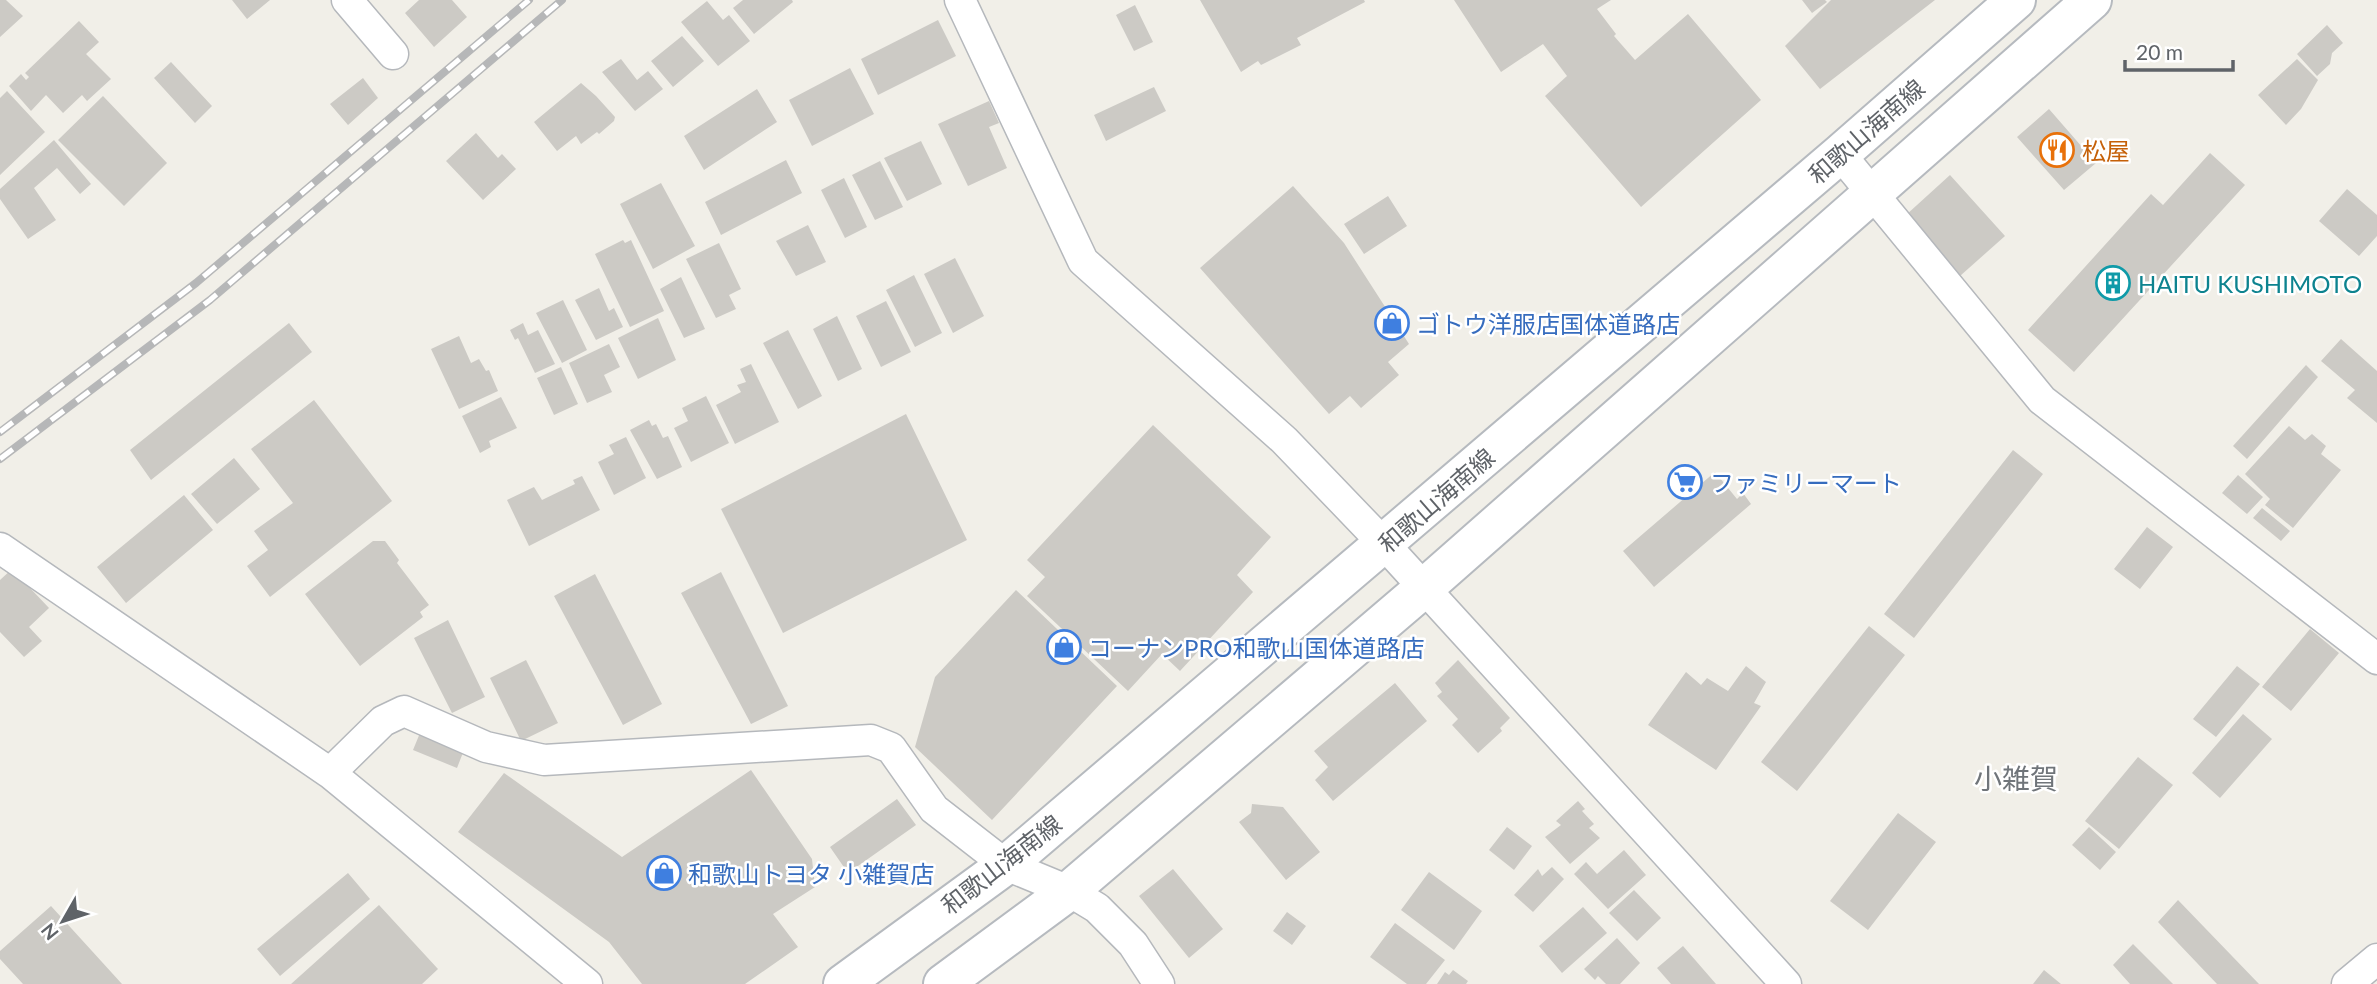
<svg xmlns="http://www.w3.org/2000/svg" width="2377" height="984" font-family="Lato,'Noto Sans JP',sans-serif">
<rect width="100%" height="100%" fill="#f1efe8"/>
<!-- building -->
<path fill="#cccac5" d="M0,0H6L23,16L0,37Z
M232,0H270L247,19Z
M419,0H452L467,17L434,47L405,13Z
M743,0H792L793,2L754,34L733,8Z
M1200,0H1364L1365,2L1297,38L1301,45L1261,65L1258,61L1241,72Z
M1454,0H1611L1597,9L1616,34L1614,36L1635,60L1688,14L1761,100L1641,207L1545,96L1567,76L1543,44L1501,72Z
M1802,0H1825L1827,2L1812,13Z
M1831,0H1935L1820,89L1785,46Z
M707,1L723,20L729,15L750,41L718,66L681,22Z
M1135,5L1153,42L1134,51L1116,15Z
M938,20L956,56L878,95L861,59Z
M79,21L99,42L86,54L111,79L87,101L82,95L63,113L46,95L31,111L9,86L21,74L26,80L29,77L25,73Z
M2327,25L2343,43L2332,53L2330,64L2317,76L2297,54Z
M682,36L704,61L673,87L651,61Z
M621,59L637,80L648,71L663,89L635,111L602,72Z
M2297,59L2318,80L2301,109L2286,125L2258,95Z
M171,62L212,106L195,123L154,78Z
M850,68L874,114L812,146L789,100Z
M363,78L378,98L348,125L330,104Z
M581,83L596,96L615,117L614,121L599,134L597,132L581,144L576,136L557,151L534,122Z
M1154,87L1166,111L1106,141L1094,115Z
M757,89L777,122L704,170L684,136Z
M7,91L45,132L0,175V98Z
M103,96L167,163L124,206L58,140Z
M989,101L999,123L989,127L1007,168L968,186L938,124Z
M2049,109L2096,163L2064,190L2017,137Z
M476,133L498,158L502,154L516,169L483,200L446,161Z
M54,140L91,184L80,194L57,168L34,188L56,220L28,239L0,199V189Z
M921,141L942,184L907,201L884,158Z
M2210,153L2245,185L2074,372L2028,330L2151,194L2163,205Z
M786,160L802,193L721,235L705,202Z
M880,161L903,207L875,220L852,175Z
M1950,175L2005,236L1960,276L1906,215Z
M844,178L867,227L845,238L821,190Z
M661,183L695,246L653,269L620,204Z
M1293,186L1344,243L1409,344L1388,362L1399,375L1361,408L1350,396L1329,414L1200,268Z
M2347,189L2377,215V236L2359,256L2319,221Z
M1388,196L1407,226L1364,254L1344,224Z
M808,225L826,262L796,276L776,241Z
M623,240L625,243L631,240L664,311L630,327L595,254Z
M719,243L741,289L729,295L736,309L716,318L686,259Z
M955,258L984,316L953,333L924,274Z
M914,275L942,333L915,347L886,290Z
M681,277L705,329L684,338L660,289Z
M599,288L609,311L614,308L623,327L596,340L575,300Z
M563,300L587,350L562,363L536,313Z
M886,301L911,352L881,367L856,316Z
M837,316L862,369L838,381L813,329Z
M658,318L676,360L638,379L618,338Z
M289,323L312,352L151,480L130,450Z
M523,323L528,335L538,330L555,364L535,373L518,338L515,340L510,330Z
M788,330L822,396L798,409L763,343Z
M459,336L471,363L479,359L486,371L489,370L498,391L459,409L431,349Z
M2341,339L2377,371V423L2347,398L2355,390L2321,361Z
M609,344L620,367L604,375L612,392L587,403L569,363Z
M751,364L779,422L735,444L716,405L741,392L737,385L746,382L740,369Z
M2306,365L2318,377L2247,459L2233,446Z
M561,367L578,404L554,415L537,378Z
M706,396L729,443L691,462L674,428L688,421L682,408Z
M501,397L517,428L489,441L491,447L480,453L462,416Z
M314,400L392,501L270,597L247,566L268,550L254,531L293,503L251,449Z
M906,414L967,540L783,633L721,509Z
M649,420L652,426L656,424L663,438L668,436L682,467L657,479L630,430Z
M1153,425L1271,537L1237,575L1253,592L1180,671L1162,654L1128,691L1027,596L1045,577L1027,560Z
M2289,426L2305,440L2312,434L2326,446L2321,454L2341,470L2293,528L2265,505L2270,499L2245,474Z
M626,437L646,478L614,495L598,462L614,454L609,445Z
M2013,450L2043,474L1914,638L1884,614Z
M234,458L260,489L217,524L191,494Z
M1715,472L1737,499L1743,493L1751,504L1654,587L1623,551Z
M2238,475L2263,497L2247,514L2222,493Z
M582,476L600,510L529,546L507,500L534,487L542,500L575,484L573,480Z
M184,495L213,530L126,603L97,567Z
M2262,508L2290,531L2281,541L2253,518Z
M2147,527L2173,547L2140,589L2114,569Z
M373,541H385L399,560L397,563L429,605L420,612L423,617L360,666L305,594Z
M12,569L49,608L29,627L42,641L24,657L0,632V580Z
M721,572L788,706L751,724L681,593Z
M595,574L662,704L623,725L554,596Z
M1016,590L1117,686L992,820L915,747L935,677Z
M448,620L485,697L452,713L414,638Z
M1869,626L1905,655L1797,791L1761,762Z
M2310,629L2339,653L2291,711L2262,687Z
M526,660L558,723L521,741L490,678Z
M1458,660L1510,718L1500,728L1502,731L1478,753L1452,725L1458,719L1437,696L1442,692L1435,683Z
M1746,666L1766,682L1754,703L1761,706L1716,770L1648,725L1686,672L1701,685L1707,678L1728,691Z
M2237,666L2260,684L2216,737L2193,719Z
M1395,683L1427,721L1333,801L1315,780L1328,767L1314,751Z
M2243,714L2272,739L2220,798L2192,773Z
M420,733L464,750L457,768L413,750Z
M2138,757L2173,785L2119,849L2085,821Z
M751,770L812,859L815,887L773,914L798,947L745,984H642L609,942L458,832L504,773L622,857Z
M897,799L916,825L848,873L830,847Z
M1578,801L1585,809L1582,811L1594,824L1589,828L1600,838L1570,864L1545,837L1561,825L1556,821Z
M1252,804L1283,807L1320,852L1286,880L1239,822L1251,813Z
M1898,813L1936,842L1868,930L1830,901Z
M1507,827L1532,846L1514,870L1489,850Z
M2089,827L2116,852L2100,870L2072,845Z
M1624,850L1646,875L1608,909L1574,874L1586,862L1597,874Z
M1552,867L1564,879L1533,912L1514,895L1538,869L1542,876Z
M1173,869L1223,929L1189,958L1139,896Z
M1429,872L1482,911L1454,950L1401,910Z
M348,873L370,899L280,976L257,949Z
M1634,890L1661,918L1637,941L1609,913Z
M2178,900L2259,984H2217L2158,922Z
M379,905L438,969L422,984H291Z
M51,906L122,984H23L0,959V951Z
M1583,907L1607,933L1562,973L1539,946Z
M1287,912L1306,926L1292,945L1273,931Z
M1395,923L1445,960L1426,984H1407L1370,957Z
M1617,938L1640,963L1620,984H1606L1598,976L1595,980L1584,969Z
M2133,944L2173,984H2130L2113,965Z
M1683,946L1716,984H1671L1657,968Z
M1453,970L1468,981L1466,984H1437L1445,972L1449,975Z
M2044,970L2061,984H2033Z"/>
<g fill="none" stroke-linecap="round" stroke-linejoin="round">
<!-- minor casing -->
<g stroke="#b5b8bc" stroke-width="33">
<path id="minor" d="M347,0L393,54
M960,0L1083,261L1284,440L1384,544L1786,984
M1840,154L2042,400L2377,659
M0,548L330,773L587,984
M330,773L383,721L404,711L486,747L544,760L871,740L891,748L934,809L1006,865L1069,891L1097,908L1133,944L1159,984
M2347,984L2377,959"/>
</g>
<!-- secondary casing -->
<g stroke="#b6babf" stroke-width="42">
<path id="secondary" d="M843,984L1006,865L1840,154L2016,0
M943,984L1069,891L1424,588L2092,0"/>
</g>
<!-- minor -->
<use href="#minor" stroke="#fff" stroke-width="30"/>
<!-- secondary -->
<use href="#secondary" stroke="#fff" stroke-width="38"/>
<!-- rail casing -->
<g stroke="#b6b7b8" stroke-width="8">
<path id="rail" d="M0,432L196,283L529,0
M0,459L210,300L562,0"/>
</g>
<!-- rail -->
<use href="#rail" stroke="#fff" stroke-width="5" stroke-dasharray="16" stroke-linecap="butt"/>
</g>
<!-- icons -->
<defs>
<g id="restaurant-ring" transform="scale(1.75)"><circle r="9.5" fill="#fff" stroke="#e8710a" stroke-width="1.5"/><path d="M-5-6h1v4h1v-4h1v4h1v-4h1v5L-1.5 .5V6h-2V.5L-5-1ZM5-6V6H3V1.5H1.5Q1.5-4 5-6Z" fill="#e8710a"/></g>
<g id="building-ring" transform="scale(1.75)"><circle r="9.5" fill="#fff" stroke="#0f9aa8" stroke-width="1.5"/><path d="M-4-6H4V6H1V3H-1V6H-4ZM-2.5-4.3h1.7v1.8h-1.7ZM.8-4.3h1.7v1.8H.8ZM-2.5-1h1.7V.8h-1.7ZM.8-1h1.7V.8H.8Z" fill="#0f9aa8"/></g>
<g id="shop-ring" transform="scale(1.75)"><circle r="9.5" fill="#fff" stroke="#3f7fe0" stroke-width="1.5"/><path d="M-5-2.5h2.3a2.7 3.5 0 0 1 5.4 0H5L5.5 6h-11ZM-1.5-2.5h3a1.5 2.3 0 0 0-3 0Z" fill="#3f7fe0"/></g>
<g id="supermarket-ring" transform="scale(1.75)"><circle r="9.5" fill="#fff" stroke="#3f7fe0" stroke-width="1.5"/><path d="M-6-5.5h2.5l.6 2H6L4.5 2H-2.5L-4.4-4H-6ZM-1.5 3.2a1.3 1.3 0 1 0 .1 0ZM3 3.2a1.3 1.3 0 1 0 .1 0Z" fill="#3f7fe0"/></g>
</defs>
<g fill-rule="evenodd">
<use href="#restaurant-ring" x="2057" y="150"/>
<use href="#building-ring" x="2113" y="283"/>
<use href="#shop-ring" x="1392" y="323"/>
<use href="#supermarket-ring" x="1685" y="482"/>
<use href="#shop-ring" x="1064" y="647"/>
<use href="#shop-ring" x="664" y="873"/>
</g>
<g text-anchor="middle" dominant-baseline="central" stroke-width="5" stroke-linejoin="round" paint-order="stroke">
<!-- street labels -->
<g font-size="24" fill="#5f6368" stroke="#fff">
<text transform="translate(1866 131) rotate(-41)">和歌山海南線</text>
<text transform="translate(1436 500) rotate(-41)">和歌山海南線</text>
<text transform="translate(1001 864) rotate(-38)">和歌山海南線</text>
</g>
<!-- food labels -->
<g font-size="24" fill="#c56008" stroke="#fff" text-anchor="start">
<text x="2082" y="150">松屋</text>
</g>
<!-- culture labels -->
<g font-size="24" fill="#0d838f" stroke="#fff" text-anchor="start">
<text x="2138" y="283">HAITU KUSHIMOTO</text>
</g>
<!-- shop labels -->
<g font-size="24" fill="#366cbe" stroke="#fff" text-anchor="start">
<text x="1416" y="323">ゴトウ洋服店国体道路店</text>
<text x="1710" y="482">ファミリーマート</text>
<text x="1088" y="647">コーナンPRO和歌山国体道路店</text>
<text x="688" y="873">和歌山トヨタ 小雑賀店</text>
</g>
<!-- quarter labels -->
<g font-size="28" fill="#70757a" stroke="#fff">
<text x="2016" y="778">小雑賀</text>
</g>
</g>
<!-- north arrow -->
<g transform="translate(63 921) rotate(231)" stroke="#ffffff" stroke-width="5" paint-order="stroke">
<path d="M0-5L12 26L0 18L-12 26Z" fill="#5f6368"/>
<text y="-10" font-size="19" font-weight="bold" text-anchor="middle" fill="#5f6368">N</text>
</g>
<!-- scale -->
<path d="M2125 60v10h108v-10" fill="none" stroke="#5f6368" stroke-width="3.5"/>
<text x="2136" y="60" font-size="21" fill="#5f6368" stroke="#ffffff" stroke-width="5" paint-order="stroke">20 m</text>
</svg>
